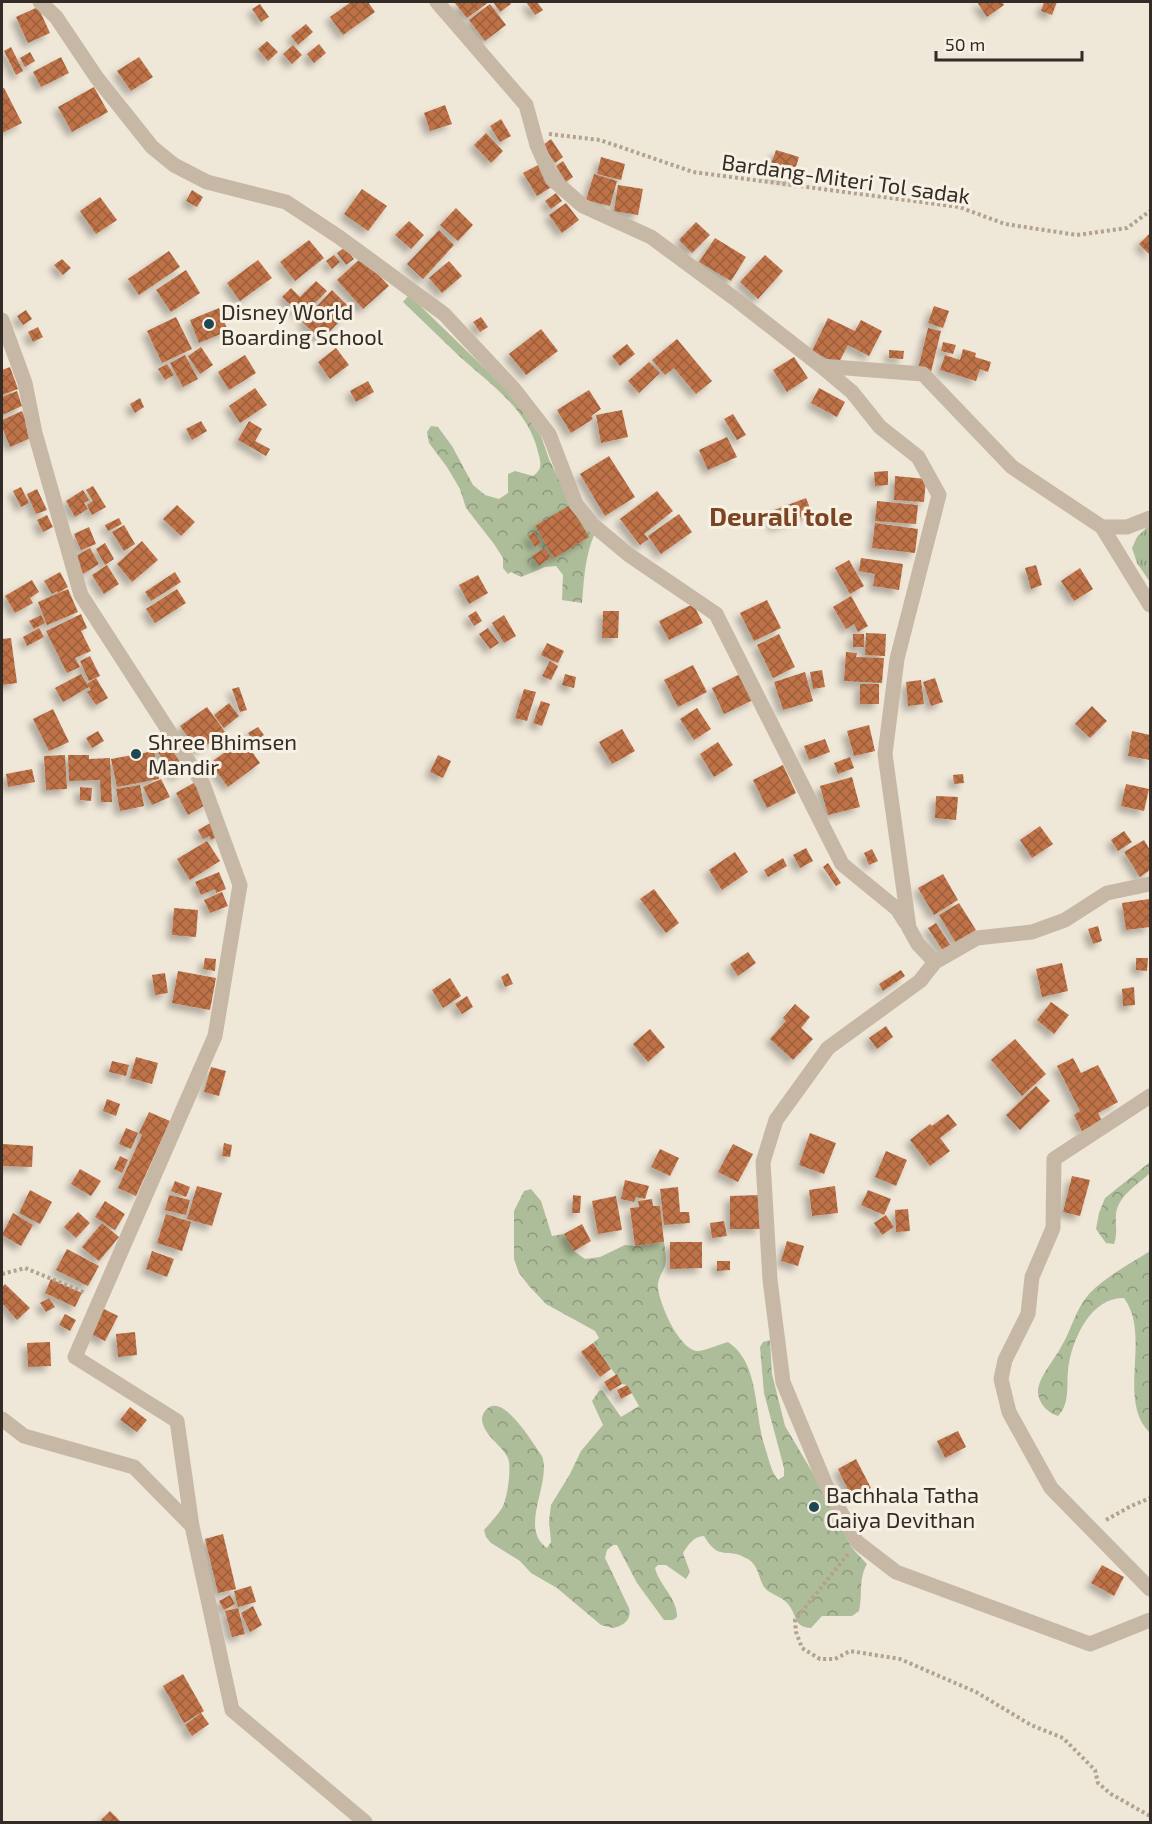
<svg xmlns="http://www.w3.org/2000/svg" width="1152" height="1824" font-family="'Exo 2',sans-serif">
<defs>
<pattern id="grass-tufts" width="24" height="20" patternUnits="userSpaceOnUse" patternTransform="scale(1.5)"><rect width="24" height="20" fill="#adbd99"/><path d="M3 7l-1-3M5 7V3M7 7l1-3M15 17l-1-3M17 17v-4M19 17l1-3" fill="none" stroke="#8d9a7d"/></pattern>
<pattern id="forest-crowns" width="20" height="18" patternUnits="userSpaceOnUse" patternTransform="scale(1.5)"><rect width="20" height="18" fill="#adbd99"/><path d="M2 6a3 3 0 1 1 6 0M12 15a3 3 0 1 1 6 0" fill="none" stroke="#8d9a7d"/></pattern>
<pattern id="building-cross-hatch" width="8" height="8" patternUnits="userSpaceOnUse" patternTransform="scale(1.5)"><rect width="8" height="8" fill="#bf7246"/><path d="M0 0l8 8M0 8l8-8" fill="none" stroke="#9c5e3a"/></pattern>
<filter id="shadow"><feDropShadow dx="-5" dy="5" stdDeviation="3" flood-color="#0004"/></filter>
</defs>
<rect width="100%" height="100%" fill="#efe7d8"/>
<!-- grass -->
<path fill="url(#grass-tufts)" d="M1150,524V582L1137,563L1132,548L1137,537Z"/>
<!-- forest -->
<path fill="url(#forest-crowns)" d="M409,295L504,387L541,436L549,459L566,494L595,533C585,555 584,579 582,603L562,600L563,575L556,566L545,567L521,577L511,572L508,574L503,568V558L494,544L466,508L460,489L447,467L429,443L427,432L431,426L438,427L452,446L473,485L485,495L499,499L508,493V474L515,471L533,476C543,469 541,463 538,452C528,408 488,383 457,354C439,337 421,319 403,302Z
M1150,1162V1173C1137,1185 1118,1196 1116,1214C1115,1225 1118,1233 1114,1244L1106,1243L1096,1229L1099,1213L1105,1198Z
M531,1189L541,1201L552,1236L564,1234L574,1251L585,1259L600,1257L625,1245L635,1246L664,1242C665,1249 667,1259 665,1266C662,1273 657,1280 658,1288C660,1305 678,1347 696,1351C702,1352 720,1344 728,1342C756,1360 755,1402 761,1432C762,1439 765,1447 767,1454C770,1464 772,1472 778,1480L784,1476V1468L764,1393L760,1347L763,1342L770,1340L772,1374L785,1426L827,1497L851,1547L867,1564C858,1579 863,1595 859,1611L852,1616H822L811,1628C792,1627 798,1614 787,1603C781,1596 769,1594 764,1587C758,1577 759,1566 748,1559C727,1546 720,1563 704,1536C694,1536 688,1545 683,1553L690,1572L686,1579L666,1565H658L655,1568C659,1585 678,1599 677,1617L673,1620H664L637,1583L617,1545H613L607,1550L605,1558L629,1608C632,1619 624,1626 613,1628L601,1625L557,1588L531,1573L520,1561L491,1543L486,1537L484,1530C490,1523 497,1516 502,1508C507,1500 512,1468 508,1458C502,1445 484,1436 482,1420C482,1415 484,1411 488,1408C505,1395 534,1445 542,1456C552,1483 518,1528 547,1548L551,1542L549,1521L551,1505L570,1474L581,1451L603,1425L592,1401L599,1391L602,1390L621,1417L639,1406L627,1385L622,1384L593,1343L599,1338L595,1331L546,1304L529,1286L519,1273L514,1259V1211L524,1191Z
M1150,1251V1433C1116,1400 1152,1336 1124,1298C1092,1297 1074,1336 1069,1363C1065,1381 1072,1402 1058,1416C1048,1413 1039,1404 1038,1393C1037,1379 1055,1359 1061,1347C1072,1329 1075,1310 1089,1294C1106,1276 1130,1264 1150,1251Z"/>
<!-- building -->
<path fill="url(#building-cross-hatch)" filter="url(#shadow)" d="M351,2H368L375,12L343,35L330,17Z
M454,2H489L467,18Z
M493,2H510L511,4L500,12Z
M526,2H537L543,10L535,15Z
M977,2H1002L1004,5L987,17Z
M1044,2H1057L1052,15L1041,11Z
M260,4L269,17L261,22L252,9Z
M490,4L506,25L485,41L469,20Z
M38,7L50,33L28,43L16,17Z
M306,24L313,32L298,45L291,36Z
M267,41L278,52L268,61L258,49Z
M319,44L326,53L314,63L307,54Z
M293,45L302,55L292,64L283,54Z
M11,47L23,71L16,75L4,51Z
M30,52L35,61L25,67L20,58Z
M61,57L69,73L41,87L33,72Z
M139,57L153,77L131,91L117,71Z
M94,87L108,112L72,132L58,107Z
M4,88L22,123L2,133V89Z
M445,105L452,124L430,131L424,113Z
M501,119L511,136L500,142L490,126Z
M486,133L503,151L491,163L474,145Z
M551,139L563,157L555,163L543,145Z
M776,150L799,157L792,179L768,172Z
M601,157L625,164L621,180L597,174Z
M563,161L573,177L566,182L556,166Z
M540,164L553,186L537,196L523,173Z
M594,174L617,181L610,206L586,200Z
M618,185L643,189L638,215L614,211Z
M362,189L387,206L368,231L344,214Z
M192,190L203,197L197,207L186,201Z
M556,193L562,201L551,209L545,201Z
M100,197L117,220L96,234L80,211Z
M566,203L579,220L562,233L549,215Z
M456,208L473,225L458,241L440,225Z
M409,221L424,235L411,249L395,235Z
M696,222L710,235L692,253L679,240Z
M439,230L454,245L423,279L407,264Z
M1150,233V255L1139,244Z
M715,238L746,257L731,281L699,262Z
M309,240L324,258L295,281L280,262Z
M345,247L354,259L346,265L337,253Z
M169,251L180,267L139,295L128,279Z
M334,255L340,262L332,269L326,261Z
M765,255L783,271L758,299L740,282Z
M362,257L389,286L363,309L337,280Z
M62,259L71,268L63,275L54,265Z
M258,260L272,278L240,301L227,283Z
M449,261L462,276L442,293L429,278Z
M186,270L200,293L171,312L156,290Z
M316,281L327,291L302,316L282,297L291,288L300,297Z
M332,290L351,309L322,340L302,322Z
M934,306L949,311L943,328L928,323Z
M219,308L228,331L199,343L190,320Z
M26,310L32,319L23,325L17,316Z
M176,317L192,349L162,363L147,331Z
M481,317L488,327L480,332L473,322Z
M828,318L855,331L861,320L882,331L869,356L848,345L838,364L812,351Z
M38,327L43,337L33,342L28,332Z
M928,328L941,331L931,372L918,369Z
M541,329L558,351L526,375L509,354Z
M677,339L712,381L696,394L674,368L665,375L652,360Z
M943,342L956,345L953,354L941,351Z
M627,344L635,354L620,366L612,356Z
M201,347L213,365L200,374L188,356Z
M336,348L349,365L330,379L318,362Z
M963,349L976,353L975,357L991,362L988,372L980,369L976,381L940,370L945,355L960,360Z
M889,350L904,351L903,359L889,358Z
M185,355L198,379L183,387L170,363Z
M245,355L256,373L229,390L218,372Z
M794,357L808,378L787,392L773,370Z
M649,362L660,373L639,393L628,381Z
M167,364L174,375L165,380L158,369Z
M10,367L18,389L2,395V370Z
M368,381L374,392L356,402L350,391Z
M255,388L267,405L240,423L229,406Z
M819,388L845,402L837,417L811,403Z
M589,390L601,409L591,416L593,419L571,433L557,410Z
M17,391L22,406L2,415V397Z
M140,398L144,407L135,413L130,404Z
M622,410L628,437L601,443L596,415Z
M22,411L33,437L10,447L2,427V420Z
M733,414L746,435L737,440L724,419Z
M201,421L207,431L192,440L186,429Z
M249,421L262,429L255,441L270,449L266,456L238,440Z
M727,437L737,457L708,470L699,450Z
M609,456L635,497L605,516L580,474Z
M888,471V485L875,486L874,472Z
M895,476L926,479L924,502L894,500Z
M93,486L106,507L92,515L87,505L93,501L86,490Z
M21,487L29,503L21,507L13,491Z
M37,489L47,510L36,514L27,494Z
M83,490L89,500L84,503L88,509L75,517L66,501Z
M657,491L673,511L644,534L649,539L640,545L620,519Z
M806,498L812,513L774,527L769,512Z
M877,501L918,505L916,524L875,521Z
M177,505L195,522L181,536L163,519Z
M570,505L589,537L554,558L535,526Z
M679,514L692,532L661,554L648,536Z
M47,515L53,527L43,532L37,520Z
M119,518L122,524L108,531L105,525Z
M875,523L918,529L915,553L872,548Z
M124,525L135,544L124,551L112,532Z
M89,527L96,544L81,550L74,534Z
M534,532L541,543L535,547L528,536Z
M142,541L158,560L132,582L117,564Z
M105,543L114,559L105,565L96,549Z
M90,548L99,564L83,574L74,557Z
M545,548L551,557L539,566L532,556Z
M861,558L903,564L899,590L873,586L875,574L859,571Z
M849,560L864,586L850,594L835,568Z
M107,565L119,584L104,594L92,575Z
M1036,565L1042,585L1031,589L1025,568Z
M1080,568L1093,589L1074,601L1061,581Z
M60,572L68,587L58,593L57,591L52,594L44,581Z
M175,572L181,582L151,601L145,592Z
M478,575L488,593L469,604L459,585Z
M32,580L39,592L30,598L33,603L15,613L5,596Z
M68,589L78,612L47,625L38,602Z
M177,589L186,603L155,623L146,609Z
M851,596L868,626L858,632L854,624L846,629L833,607Z
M767,600L781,628L754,641L740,613Z
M693,604L703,623L669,640L659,621Z
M476,611L482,621L474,626L468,616Z
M603,611H619L618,638H602Z
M81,614L87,628L81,631L91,651L75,658L80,667L67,673L46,631Z
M41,615L45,623L34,629L29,621Z
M504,615L516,636L504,643L492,623Z
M39,628L44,637L27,646L23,637Z
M488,628L499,643L490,649L479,634Z
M866,633L886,634L885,656L865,655Z
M779,634L795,667L773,678L757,645Z
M853,634H864V647H853Z
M11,638L17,683L2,685V639Z
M547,643L564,651L558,663L541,655Z
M846,652L857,653L856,657L884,658L882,683L844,681Z
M90,656L100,676L89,681L80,661Z
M550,661L558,666L551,680L542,676Z
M693,665L707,692L678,707L664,680Z
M822,670L825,687L813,689L810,672Z
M805,672L813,701L783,710L774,682Z
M742,673L755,699L724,714L712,688Z
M81,674L87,684L96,678L108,698L96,705L87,692L91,690L89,687L63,702L55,688Z
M565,674L576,677L574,688L562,685Z
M935,678L943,702L931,706L923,682Z
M921,680L924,704L908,706L906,682Z
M860,684H879V704H860Z
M239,687L247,710L240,712L232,689Z
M524,689L536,692L527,721L515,718Z
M541,701L550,704L542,726L533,723Z
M229,703L239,716L224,728L214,715Z
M1092,706L1107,721L1090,738L1075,724Z
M207,707L225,732L198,751L180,726Z
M697,708L711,729L694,740L680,719Z
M53,709L69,742L49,751L33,719Z
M869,725L875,751L854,756L847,731Z
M258,727L264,735L254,742L248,733Z
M622,729L635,751L612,764L599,742Z
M98,731L104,741L92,748L86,738Z
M1132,731L1150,735V760L1128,756Z
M167,738L187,768L175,777L154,747Z
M243,739L260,763L228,787L210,763Z
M825,739L830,752L809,760L804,746Z
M718,742L733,765L714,777L700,754Z
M154,751L159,779L117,787L111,759Z
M65,755L67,789L46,790L44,756Z
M68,755H89V759L110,758L112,802H101L100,780L69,781Z
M438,755L451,761L443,778L430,772Z
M850,757L854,768L838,774L834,763Z
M783,765L796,793L767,808L753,780Z
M32,769L35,782L8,787L6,774Z
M963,774L964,783L954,784L953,775Z
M852,777L860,807L828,815L820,786Z
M161,779L170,797L152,805L143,787Z
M197,781L209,803L188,815L176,793Z
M1126,784L1149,789L1144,811L1121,806Z
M140,785L144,806L120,811L116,789Z
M80,787L92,788L91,801L80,800Z
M936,796L958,797L956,820L935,818Z
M214,821L222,834L211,840L209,836L203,839L198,830Z
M1040,826L1053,844L1032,858L1020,840Z
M1124,831L1132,842L1118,851L1111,840Z
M1144,840L1150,850V870L1140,877L1124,852Z
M207,841L220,861L190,880L177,859Z
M806,848L813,861L800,868L793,855Z
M872,849L878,861L869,865L864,853Z
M735,852L748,872L722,890L709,870Z
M783,858L787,866L768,877L764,870Z
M828,863L841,883L836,886L823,867Z
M219,872L226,889L216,893L215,889L201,895L195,882Z
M943,874L958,900L934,915L918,888Z
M654,889L679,923L666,933L640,899Z
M222,892L228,906L210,913L204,900Z
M1149,899L1150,927L1126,930L1122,903Z
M959,903L976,930L956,943L939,915Z
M174,908L198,910L196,937L172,935Z
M936,923L951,946L943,951L928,928Z
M1098,926L1102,941L1093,944L1088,929Z
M748,952L756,963L738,976L730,964Z
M205,958L216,959L215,971L203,969Z
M1136,958H1148L1147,971L1136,970Z
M1062,963L1068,991L1042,997L1036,969Z
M901,970L905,976L883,991L879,984Z
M178,971L216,978L210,1010L172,1003Z
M165,973L168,993L155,995L152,975Z
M508,973L513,984L505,987L501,977Z
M450,978L461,996L443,1008L432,990Z
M1134,987L1135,1005L1123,1006L1122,989Z
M467,996L473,1007L462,1014L455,1004Z
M1051,1002L1069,1015L1054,1034L1037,1020Z
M795,1004L810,1017L801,1028L813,1039L793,1060L770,1039L786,1021L783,1018Z
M886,1026L893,1037L877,1049L869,1038Z
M650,1029L665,1047L648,1062L633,1044Z
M1015,1039L1046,1074L1022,1096L991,1060Z
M136,1057L158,1063L152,1084L130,1078Z
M1073,1058L1081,1073L1098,1065L1118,1102L1098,1113L1102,1121L1082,1131L1074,1115L1080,1111L1057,1066Z
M112,1061L129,1065L126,1076L109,1072Z
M211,1067L226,1071L219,1096L204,1092Z
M1036,1086L1050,1101L1020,1130L1006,1115Z
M107,1099L120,1104L116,1116L103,1111Z
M149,1112L170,1121L136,1196L118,1188L142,1135L139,1133Z
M948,1114L957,1125L940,1138L950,1151L930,1166L910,1140L930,1124L932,1126Z
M126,1128L138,1133L131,1149L119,1144Z
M810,1133L836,1143L824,1174L799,1165Z
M224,1143L232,1145L230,1157L222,1156Z
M2,1144L33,1146L32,1167L2,1166Z
M733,1144L753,1154L738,1182L718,1172Z
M660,1149L679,1158L670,1176L651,1167Z
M886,1151L907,1160L896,1186L875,1177Z
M120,1156L128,1160L122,1173L114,1169Z
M80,1169L101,1181L91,1196L71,1184Z
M1072,1176L1090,1180L1080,1216L1063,1212Z
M625,1180L649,1186L645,1199L636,1197L634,1202L621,1199Z
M175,1181L190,1187L186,1197L171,1191Z
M197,1186L222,1193L212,1226L187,1219Z
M835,1186L838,1213L812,1216L809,1190Z
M678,1187L680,1212H689L690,1223L664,1225L660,1189Z
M30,1190L52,1202L40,1224L19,1213Z
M868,1190L891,1199L884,1215L861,1205Z
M169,1195L190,1200L186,1215L165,1210Z
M573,1195L581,1196L580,1213H572Z
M760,1195V1229H730V1196Z
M616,1196L622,1230L598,1234L592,1201Z
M652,1199L653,1206H660L664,1242L635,1246L630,1208L639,1207L638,1201Z
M105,1201L125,1214L115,1230L95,1217Z
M908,1209L910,1231L896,1232L895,1210Z
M78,1212L90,1223L76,1238L64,1227Z
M13,1213L33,1225L21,1246L2,1235Z
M166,1214L191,1222L182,1251L157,1243Z
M886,1215L894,1227L882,1235L874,1223Z
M724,1221L727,1236L712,1238L710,1223Z
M102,1223L119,1237L99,1261L82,1247Z
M582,1224L591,1241L574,1251L564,1234Z
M787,1241L804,1246L798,1266L781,1261Z
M670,1242H702V1268L670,1269Z
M67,1249L99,1266L88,1286L56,1270Z
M152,1251L174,1259L167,1277L146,1269Z
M717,1261H730V1270L717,1271Z
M51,1279L82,1293L75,1307L45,1293Z
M5,1284L30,1308L17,1320L2,1303V1287Z
M49,1298L55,1307L46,1312L40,1303Z
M100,1307L118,1316L105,1341L87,1332Z
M65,1314L76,1320L70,1331L59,1325Z
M135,1332L137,1355L118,1357L116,1334Z
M50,1342L51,1366L28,1367L27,1343Z
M593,1343L611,1369L600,1377L581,1352Z
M617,1374L622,1384L610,1391L604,1382Z
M627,1385L632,1393L621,1399L617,1390Z
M130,1407L147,1420L137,1432L120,1420Z
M958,1431L966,1447L945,1458L937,1441Z
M856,1459L871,1488L852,1498L838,1469Z
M223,1534L236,1589L218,1593L205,1539Z
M1102,1565L1124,1577L1114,1596L1091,1583Z
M251,1586L256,1602L238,1607L234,1591Z
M230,1595L235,1604L224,1610L219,1601Z
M253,1606L262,1625L250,1632L241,1613Z
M238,1608L245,1634L232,1637L225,1611Z
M183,1674L204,1711L184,1723L163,1686Z
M201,1713L209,1724L192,1736L185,1725Z
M110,1811L120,1821L118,1822H103L101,1820Z"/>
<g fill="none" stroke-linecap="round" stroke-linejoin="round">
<!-- path -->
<path stroke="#b2a28f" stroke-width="4" stroke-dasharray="3 3" stroke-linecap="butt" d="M549,134L600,140L693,172L959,207L1005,224L1077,235L1127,228L1150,211
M2,1274L25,1268L86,1293
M1106,1520L1131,1506L1150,1498
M848,1554L795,1620L796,1632L802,1648L820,1659H835L850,1651L900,1659L976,1692L1031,1725L1063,1738L1095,1770L1098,1783L1111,1794L1150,1816"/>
<!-- minor -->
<path stroke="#c6b8a5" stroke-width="15" d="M40,2L56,17L97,78L152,147L174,165L207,182L286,202L339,237L444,314L514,389L549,434L576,504L593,525L629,555L716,614L842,864L897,909L906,923
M437,2L526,105L537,145L552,179L583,206L651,237L738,301L821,366L852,392L880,427L918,457L939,495L897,659L885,754L909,928L918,944L935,962L920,981L828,1048L776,1120L763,1162L770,1280L783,1382L825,1483L857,1542L896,1572L1090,1644L1150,1620
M2,320L25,383L35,433L81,595L203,784L240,885L215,1036L75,1357L177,1421L192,1526L232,1710L365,1822
M821,366L923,374L1012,467L1102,527L1150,605
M1102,527H1127L1150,518
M935,962L977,938L1032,932L1065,920L1107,893L1150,884
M1150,1096L1054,1159L1053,1228L1032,1277L1028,1314L1005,1360L1001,1379L1009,1412L1051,1488L1150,1589
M2,1419L24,1436L134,1467L192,1526"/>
</g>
<!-- markers -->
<g fill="#1e4851" stroke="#f7f1e4" stroke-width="2">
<circle cx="209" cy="324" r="6"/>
<circle cx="136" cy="754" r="6"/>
<circle cx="814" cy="1507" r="6"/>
</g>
<g text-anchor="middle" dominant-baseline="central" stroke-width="6" stroke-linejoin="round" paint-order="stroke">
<!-- street labels -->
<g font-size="22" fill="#332b26" stroke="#f7f1e4">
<text transform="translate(846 178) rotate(8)">Bardang-Miteri Tol sadak</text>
</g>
<!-- poi labels -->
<g font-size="22" fill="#332b26" stroke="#f7f1e4" text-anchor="start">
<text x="221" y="311">Disney World<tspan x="221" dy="25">Boarding School</tspan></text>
<text x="148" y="741">Shree Bhimsen<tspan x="148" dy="25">Mandir</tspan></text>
<text x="826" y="1494">Bachhala Tatha<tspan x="826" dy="25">Gaiya Devithan</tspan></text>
</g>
<!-- quarter labels -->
<g font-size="26" font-weight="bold" fill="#7d4424" stroke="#f7f1e4">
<text x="781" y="515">Deurali tole</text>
</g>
</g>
<!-- border -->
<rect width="1152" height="1824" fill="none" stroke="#332b26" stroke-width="6"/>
<!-- scale -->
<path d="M936 51v9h146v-9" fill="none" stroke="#332b26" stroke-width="3"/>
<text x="945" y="51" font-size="18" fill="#332b26" stroke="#f7f1e4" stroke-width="4.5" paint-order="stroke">50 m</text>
</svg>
